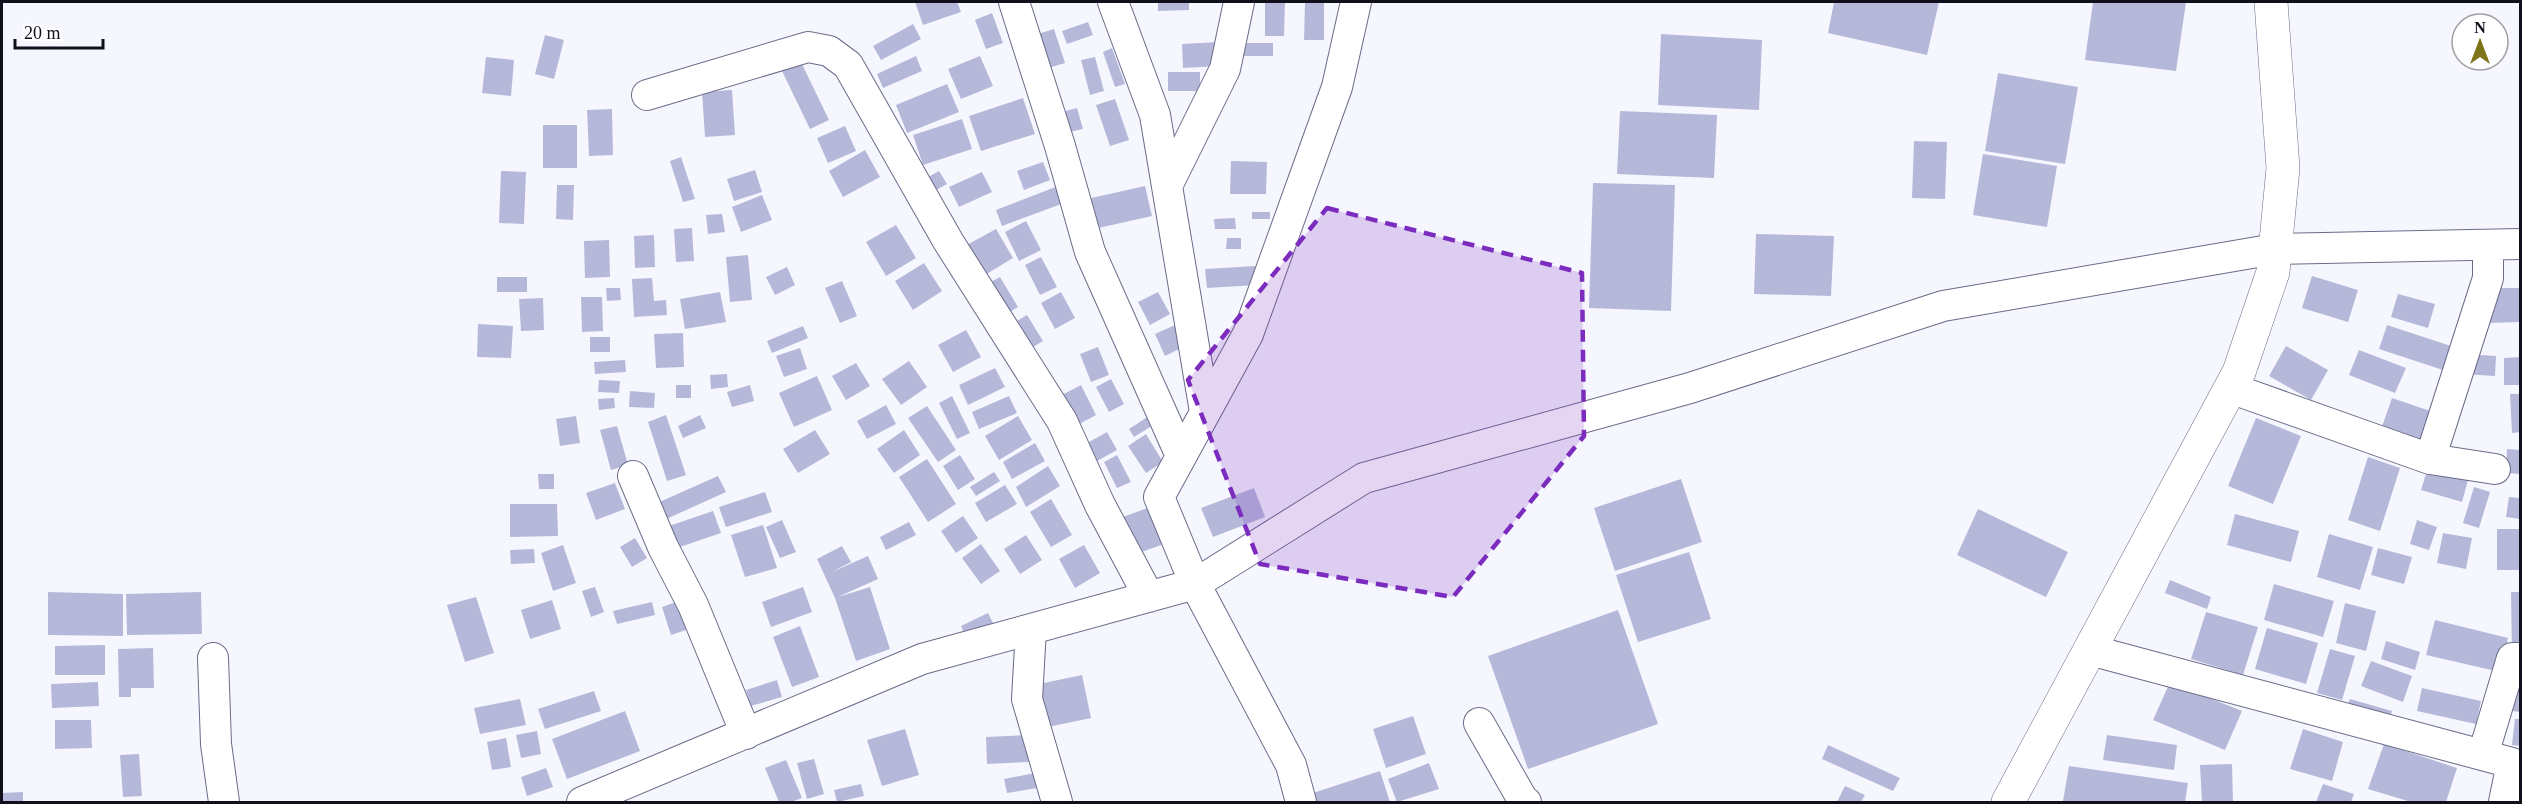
<svg xmlns="http://www.w3.org/2000/svg" width="2522" height="804" font-family="Georgia,serif">
<rect width="100%" height="100%" fill="#f6f7fe"/>
<!-- building -->
<path fill="#b6b8da" d="M915,2H957L961,12L923,25Z
M1158,2H1189V10L1158,11Z
M1265,2H1285L1284,36H1265Z
M1305,2H1324V40H1304Z
M1834,2H1939L1927,55L1828,33Z
M2093,2H2186L2176,71L2085,60Z
M992,13L1003,43L986,49L975,20Z
M1088,22L1093,35L1067,44L1062,31Z
M913,24L921,39L881,60L873,46Z
M1054,29L1065,63L1035,72L1025,38Z
M1661,34L1762,40L1759,110L1658,105Z
M545,35L564,40L554,79L535,74Z
M1219,42L1220,66L1183,68L1182,44Z
M1243,43H1273V56H1243Z
M1112,48L1125,84L1115,87L1103,52Z
M916,56L922,71L883,88L877,74Z
M980,56L993,86L961,99L948,69Z
M486,57L514,60L511,96L482,93Z
M1095,57L1104,91L1090,95L1081,60Z
M801,62L829,120L810,129L782,71Z
M1168,72H1200V91H1168Z
M1998,73L2078,87L2065,164L1985,151Z
M947,84L959,112L907,133L896,105Z
M732,90L735,135L705,137L702,92Z
M1023,98L1035,134L981,151L969,116Z
M1115,99L1129,140L1110,146L1096,105Z
M1077,108L1083,129L1060,134L1054,114Z
M612,109L613,155L589,156L587,110Z
M1620,111L1717,115L1714,178L1617,174Z
M962,119L972,149L923,165L913,135Z
M543,125H577V168H543Z
M845,126L856,151L828,163L817,138Z
M1914,141L1947,142L1945,199L1912,198Z
M865,150L880,177L843,197L829,171Z
M1983,154L2057,166L2047,227L1973,215Z
M681,157L695,199L683,202L670,161Z
M1231,161L1267,162L1266,194H1230Z
M1043,162L1050,180L1024,190L1017,171Z
M755,170L762,192L734,201L727,179Z
M501,171L526,172L524,224L499,223Z
M939,171L947,184L931,193L923,180Z
M982,172L992,192L959,207L949,187Z
M1593,183L1675,185L1671,311L1589,308Z
M557,185H574L573,220L556,219Z
M1058,186L1064,203L1002,226L996,210Z
M1145,186L1152,216L1085,231L1078,201Z
M762,195L772,220L741,232L732,207Z
M1252,212H1270V219H1252Z
M722,214L725,232L708,234L706,215Z
M1235,218L1236,229H1215L1214,219Z
M1026,221L1041,250L1019,261L1005,232Z
M896,225L916,258L886,276L866,242Z
M692,228L694,261L676,262L674,229Z
M996,229L1013,258L980,278L963,247Z
M1756,234L1834,236L1831,296L1754,294Z
M654,235L655,267L635,268L634,236Z
M1227,238H1241V249H1226Z
M609,240L610,277L585,278L584,241Z
M748,255L752,300L730,302L726,257Z
M1041,257L1057,287L1040,295L1025,265Z
M924,263L942,291L913,310L895,281Z
M1255,266L1257,285L1207,288L1205,269Z
M787,267L795,285L775,295L766,277Z
M2312,276L2358,290L2348,322L2302,308Z
M497,277H527V292H497Z
M1000,277L1018,307L1001,317L983,286Z
M652,278L654,301L666,300L667,315L634,317L632,279Z
M842,281L857,316L840,323L825,288Z
M606,288H620L621,300L607,301Z
M2489,288H2520V322L2490,323Z
M720,292L726,322L685,329L680,299Z
M1061,292L1075,318L1055,329L1041,303Z
M1158,292L1170,314L1150,325L1138,302Z
M2398,294L2435,304L2428,328L2391,317Z
M581,297H602L603,331L582,332Z
M543,298L544,330L521,331L519,299Z
M1027,315L1043,341L1023,353L1007,327Z
M478,324L513,326L511,358L477,357Z
M1175,325L1185,346L1165,356L1155,334Z
M2387,325L2454,347L2446,371L2379,349Z
M803,326L808,338L772,353L767,341Z
M966,330L981,357L953,372L938,345Z
M683,333L684,367L656,368L654,334Z
M590,337H610V352H590Z
M2286,346L2328,370L2311,400L2269,376Z
M1098,347L1109,375L1091,382L1080,354Z
M800,348L807,369L784,377L776,356Z
M2359,350L2406,368L2395,393L2349,375Z
M2464,354L2496,356L2495,376L2463,374Z
M2520,357V385H2504V358Z
M625,360L626,372L595,374L594,362Z
M909,361L927,387L901,405L882,379Z
M856,363L870,386L846,400L832,376Z
M995,368L1005,387L968,405L959,385Z
M727,374L728,387L711,389L710,375Z
M817,376L832,410L794,427L779,393Z
M1111,379L1124,404L1109,412L1096,387Z
M599,380L620,381L619,393L598,392Z
M676,385H691V398H676Z
M750,385L754,401L732,407L727,392Z
M1081,385L1096,415L1074,427L1058,397Z
M630,391L655,393L654,408L629,407Z
M2510,394H2520V432L2512,433Z
M952,396L970,433L957,439L939,403Z
M1009,396L1017,413L979,429L972,412Z
M614,398L615,408L599,410L598,399Z
M2392,398L2439,414L2425,454L2378,438Z
M886,405L896,424L867,439L857,421Z
M927,406L956,450L938,462L908,418Z
M666,415L686,475L667,481L648,422Z
M700,415L706,428L683,438L678,426Z
M576,416L580,443L560,446L556,419Z
M1018,416L1032,440L999,460L985,436Z
M1149,416L1155,424L1134,437L1129,429Z
M2256,418L2301,436L2273,504L2228,486Z
M617,426L628,465L611,470L600,430Z
M815,430L830,454L798,473L783,449Z
M904,430L920,455L894,473L877,449Z
M1107,432L1117,450L1088,466L1078,448Z
M1146,434L1163,462L1146,473L1128,446Z
M1035,443L1045,461L1012,479L1003,462Z
M2507,449L2520,450V474L2506,473Z
M960,455L975,479L958,490L943,466Z
M1117,455L1131,482L1117,488L1104,462Z
M2368,457L2400,468L2380,531L2348,520Z
M927,459L956,504L928,522L899,477Z
M1048,466L1060,486L1026,507L1016,487Z
M2428,467L2468,480L2462,502L2421,490Z
M994,472L1000,481L976,496L970,487Z
M538,474H554V489H539Z
M718,476L726,492L662,521L655,504Z
M1681,479L1702,542L1615,571L1594,508Z
M615,483L625,509L596,520L586,493Z
M1005,485L1017,504L986,522L975,503Z
M2474,487L2490,492L2479,528L2463,523Z
M1254,488L1265,517L1213,537L1201,508Z
M765,492L772,512L726,527L719,507Z
M2509,497L2520,498V519L2506,517Z
M1051,499L1072,535L1051,547L1030,512Z
M1164,502L1178,539L1133,555L1120,518Z
M510,504H557L558,536L510,537Z
M1978,509L2068,552L2046,597L1957,555Z
M713,511L721,533L674,549L666,527Z
M2235,514L2299,531L2291,562L2227,545Z
M963,516L978,538L956,553L941,531Z
M782,520L796,552L780,558L766,527Z
M2417,520L2437,527L2429,550L2410,544Z
M909,522L916,535L886,550L880,537Z
M763,525L777,568L745,577L731,535Z
M2497,529H2520V570H2497Z
M2443,533L2472,538L2466,569L2437,563Z
M2329,534L2373,547L2360,590L2317,577Z
M1026,535L1042,560L1020,574L1004,549Z
M635,538L647,558L632,567L620,547Z
M981,544L1000,571L981,584L962,558Z
M563,545L576,583L553,591L541,553Z
M1084,545L1100,573L1075,588L1059,559Z
M842,546L851,562L832,572L868,556L878,579L838,597L870,587L890,649L856,661L835,598L817,559Z
M2378,548L2412,557L2404,584L2371,575Z
M534,549L535,563L511,564L510,550Z
M1689,552L1711,619L1638,642L1616,575Z
M2170,580L2211,597L2207,609L2165,593Z
M2274,584L2334,601L2323,637L2264,620Z
M595,587L604,612L591,617L582,591Z
M803,587L812,612L771,627L762,602Z
M48,592L123,594V636L48,635Z
M201,592L202,634L127,635L126,594Z
M2511,592H2520V657H2512Z
M476,597L494,653L465,662L447,605Z
M552,600L561,629L530,639L521,610Z
M679,601L689,629L671,635L662,607Z
M652,602L655,615L617,624L613,611Z
M2345,603L2376,611L2366,651L2336,643Z
M1618,610L1658,724L1528,769L1488,656Z
M2206,612L2258,627L2243,675L2191,659Z
M988,613L996,629L968,642L961,626Z
M2435,620L2508,638L2500,672L2426,655Z
M800,626L819,677L792,687L773,637Z
M2267,628L2318,643L2306,684L2255,669Z
M2386,641L2420,652L2415,670L2381,659Z
M105,645V675H55V646Z
M153,648L154,688H131V697H119L118,649Z
M2330,649L2355,656L2342,700L2317,693Z
M2371,661L2412,676L2403,702L2361,686Z
M1082,675L1091,718L1048,727L1039,684Z
M777,680L782,697L751,706L746,690Z
M98,682L99,706L52,708L51,684Z
M2170,682L2242,711L2225,750L2153,720Z
M2516,686H2520V712L2513,711Z
M2422,688L2481,701L2476,724L2417,711Z
M594,691L601,711L545,729L538,709Z
M520,699L526,725L480,734L474,708Z
M2350,699L2392,711L2387,730L2343,718Z
M625,711L640,751L567,779L552,739Z
M1413,716L1426,754L1386,768L1373,729Z
M2515,719H2520V746L2512,745Z
M55,720H91L92,748L55,749Z
M905,729L919,775L882,786L867,740Z
M2303,729L2343,742L2332,781L2290,769Z
M537,731L541,754L521,758L516,735Z
M1028,735L1029,762L987,764L986,737Z
M2107,735L2177,745L2174,770L2103,760Z
M506,738L511,767L492,770L487,742Z
M2384,744L2457,768L2446,802H2411L2368,789Z
M1828,745L1900,778L1893,791L1822,759Z
M139,754L142,796L123,797L120,755Z
M814,759L824,794L807,799L797,763Z
M786,760L802,798L791,802H779L765,768Z
M1429,763L1439,789L1397,802L1388,779Z
M2232,764L2233,802H2202L2200,765Z
M2069,766L2188,783L2185,802L2063,801Z
M546,768L553,787L527,796L521,777Z
M1380,771L1390,802H1313L1310,794Z
M1035,773L1037,788L1007,793L1004,779Z
M861,784L864,796L837,802L834,790Z
M2323,784L2354,794L2351,802H2316Z
M1845,786L1865,795L1861,802H1837Z
M23,792V802H2V793Z"/>
<g fill="none" stroke-linecap="round" stroke-linejoin="round">
<!-- street casing -->
<g stroke="#6a6b89" stroke-width="32">
<path id="street" d="M1014,2L1060,146L1090,252L1181,456
M1113,2L1155,115L1205,412
M647,95L808,47L829,51L848,65L948,241L1062,421L1100,505L1149,597
M1167,186L1225,69L1239,2
M2230,388L2430,459L2488,278V246
M2430,459L2495,469
M633,476L663,547L693,605L746,734
M1031,629L1027,699L1057,802
M2090,650L2512,763L2504,802
M213,658L216,744L224,802
M1479,723L1524,802H1526
M2483,755L2512,658H2520
M582,802L922,659L1195,584L1159,497L1248,334L1337,87L1356,2
M1301,802L1291,765L1195,584L1364,478L1690,388L1943,306L2275,249L2520,244"/>
</g>
<!-- secondary casing -->
<g stroke="#6a6b89" stroke-width="34">
<path id="secondary" d="M2008,802L2239,372L2273,272L2283,168L2271,2"/>
</g>
<!-- street -->
<use href="#street" stroke="#fff" stroke-width="30"/>
<!-- secondary -->
<use href="#secondary" stroke="#fff" stroke-width="33"/>
</g>
<!-- marked area -->
<path fill="#7b2cbf" fill-opacity="0.2" stroke="#7b2cbf" stroke-width="4.5" stroke-dasharray="12 8" stroke-linejoin="round" d="M1327,208L1582,273L1584,436L1453,597L1260,564L1188,380Z"/>
<!-- border -->
<rect width="2522" height="804" fill="none" stroke="#10101c" stroke-width="6"/>
<!-- north arrow -->
<g transform="translate(2480 42)"><circle r="28" fill="#ffffff" stroke="#9f9fa4" stroke-width="1.5"/>
<path d="M0-4.5L10 22L0 15L-10 22Z" fill="#7f7417"/>
<text y="-9" font-size="16" font-weight="bold" text-anchor="middle" fill="#10101c">N</text>
</g>
<!-- scale -->
<path d="M15 39v9h88v-9" fill="none" stroke="#10101c" stroke-width="3"/>
<text x="24" y="39" font-size="18" fill="#10101c" stroke="#ffffff" stroke-width="4.5" paint-order="stroke">20 m</text>
</svg>
